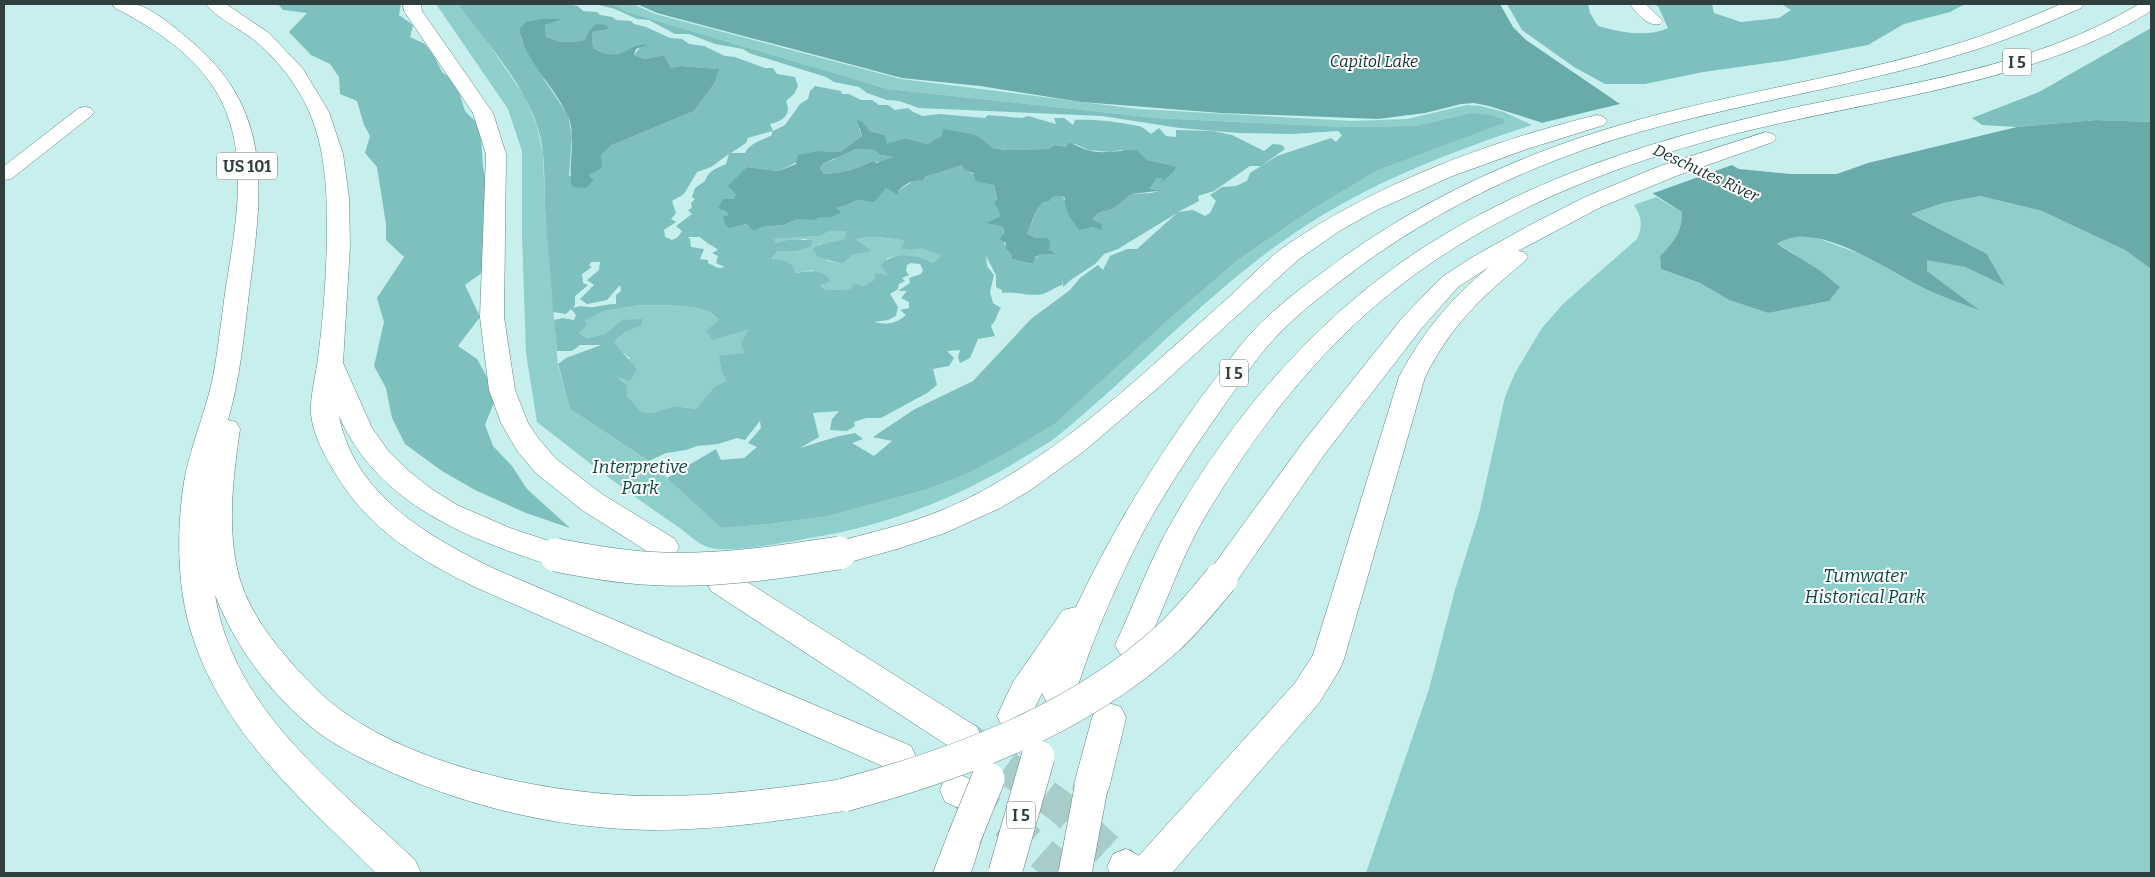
<svg xmlns="http://www.w3.org/2000/svg" width="2155" height="877" font-family="Bitter,serif">
<rect width="100%" height="100%" fill="#c6efed"/>
<!-- green -->
<path fill="#8ececb" d="M436,4H457L488,43L525,97L537,126L543,154L545,211L558,366L570,409L649,461L721,528L770,524L828,516L928,489L966,474L1159,328L1238,260L1305,214L1376,171L1505,123L1471,113L1415,126L1346,127L1156,118L888,89L627,12L613,4H633L655,14L901,79L1138,109L1352,121L1407,119L1467,105L1481,106L1504,112L1532,125C1450,152 1371,182 1299,230C1211,288 1141,368 1060,434C1050,443 1037,449 1026,456C960,497 886,526 810,538C787,542 731,553 711,548C700,546 687,533 677,526C629,494 583,458 537,422L526,353L522,235V151L508,109Z
M1980,196L2042,211L2125,250L2151,269V873H1366L1429,689L1455,590L1479,514L1505,397L1515,373L1542,328L1563,304L1637,239C1643,225 1642,218 1634,205L1656,197L1682,212C1682,232 1674,242 1660,256L1661,269L1700,283L1729,300L1768,313L1829,301L1793,253L1777,244L1789,237H1814L1874,259L1925,288L1977,309L1927,271V259L1965,267L2005,286L1987,254L1911,214L1943,203Z
M830,231H846L844,239L837,243L818,244L828,261L842,264L854,254L856,240C867,235 893,238 906,241L900,247L911,250L921,247L943,255L933,263C917,254 904,255 887,258L890,276L874,280L863,286L854,283L850,289L825,290L813,270L795,273L772,260L778,251H797L811,247L813,241L805,239L776,243L772,239L820,236Z
M640,305C663,307 702,301 719,320L749,329L745,353L722,372L728,381L714,387L696,409L674,406L652,413L642,412L627,396L614,375L630,358L619,350L613,341L625,332L641,326L622,320L605,334L587,338L579,333L587,326L584,320L604,311Z"/>
<!-- forest -->
<path fill="#7dc0bd" fill-rule="evenodd" d="M278,4H401L399,15L413,25L410,37L425,44L434,56L442,72L456,83L465,111L480,126L483,166L489,200L483,223L484,248L494,264L465,285L480,317L458,346L477,359L488,379L495,400L485,425L493,446L512,466L527,489L570,528L526,513L475,490L442,471L405,444L392,418L386,388L374,366L384,322L377,298L404,257L386,240V224L377,167L365,153L370,136L364,125L357,101L340,94L339,77L330,64L311,55L289,32L307,13L283,10Z
M457,4H567L578,6L583,11L597,12L600,15L612,17L616,20L631,21L634,24L646,27L670,38L682,39L689,44L704,46L725,56L735,57L765,68H773L777,74L795,77L798,86L794,94L786,101C792,115 783,121 770,124L773,131L785,125L800,104L808,99L810,91L815,86L841,91L842,94H849L861,100H872L879,105H888L895,110L908,108L913,112L923,116L939,114L985,118L988,115L1022,118L1028,116L1056,124L1054,118H1064L1073,125L1075,120C1095,119 1118,122 1138,126C1142,126 1147,131 1151,134L1159,128L1166,136L1176,137V130L1213,131L1232,135L1264,151L1273,144L1282,145L1285,149L1261,166H1250L1214,191L1198,196L1199,201L1178,212L1193,210L1205,216L1210,213L1216,201L1210,195L1222,187L1236,186L1247,181L1250,173L1277,156L1331,138L1336,142L1342,135L1338,131L1292,134L1239,133L1180,128L1102,116L919,108L899,101L887,100L867,93L859,87L834,82L826,77L749,53L743,49L715,44L689,34H675L649,20L637,19L615,9L595,4H613L627,12L888,89L1156,118L1238,122L1346,127L1415,126L1471,113L1490,115L1503,119L1505,123L1376,171L1305,214L1238,260L1159,328L1054,424L1009,451L966,474L928,489L828,516L770,524L721,528L667,478L716,449L721,460L744,458L757,447L748,443L761,428L760,421L745,440L737,438L718,444L697,446L686,450L666,453L649,461L570,409L558,364L566,358L601,345H580L572,351H557L554,320L563,318L574,320L576,315L571,309L566,314L553,312C551,277 547,243 545,209C544,181 546,151 537,125C522,81 485,40 457,4ZM560,19L545,25L546,37L561,42L584,41L588,32L609,29L592,32L593,48C613,59 622,54 642,45L634,55L644,59L664,55L671,68L681,66L718,69L714,84L694,111L612,145L601,155L589,175L594,180L569,176L572,136L568,115L545,81L521,39L519,30ZM863,122L870,131L885,135L886,145L905,138L927,144L941,136L943,130L977,135L993,148L1007,150L1048,149L1055,145L1067,147L1075,144L1088,150L1110,152L1121,150L1147,160L1175,166L1163,181V178H1157L1148,189L1163,190L1151,193L1131,194L1113,209L1098,213L1092,220L1094,227L1085,228L1062,196C1032,197 1038,214 1027,234L1036,238H1047L1049,249L1056,253L1044,254L1034,258L1033,264L1012,259L1011,254L1005,248L1003,227L987,223L1000,216L994,185C983,182 975,173 964,170L962,165L925,177L923,181H913L898,191L886,188L874,201L857,200L847,205L835,208L840,212L830,218L820,216L798,219L783,225L761,227L749,226L724,216H729L727,212L719,208L734,199L747,167L779,171L819,151L840,152L862,136L859,129ZM772,131V135C763,140 750,143 745,153H731L746,143L748,138ZM729,154L726,164C717,168 708,171 705,181L695,188L692,197L695,199L691,203L692,208L688,210L692,214L676,226L682,231L678,237L672,240L665,237L664,230L676,222L671,219L676,213L672,201L684,194L697,172L711,167ZM1177,213L1137,249H1127L1110,256L1103,270L1098,265L1080,278L1070,290L1031,319L973,381L915,409L873,437L892,441L874,456L852,443L863,439L855,433L839,436L800,448L819,437L813,413L839,411L832,419L830,430L847,431L855,426L854,422L866,418H881L927,393L937,385L933,369L949,366L954,358L947,351L960,350L958,357L960,363L970,358L978,339L995,336L991,326C997,320 996,315 1001,308L993,303L990,292L994,275L987,266L986,256L996,275V287L1002,290V293C1017,291 1028,297 1043,294C1049,292 1055,287 1062,285L1063,281V287L1072,279L1095,264L1104,254L1118,249ZM830,231H846L844,239C834,244 821,241 813,249L818,257L842,264L854,254L872,251L856,240C866,235 894,238 905,241L900,248L911,250L921,248L942,255L933,263C917,254 894,251 881,265L889,276L876,273L874,280L863,286L854,283L850,289L825,290L821,285L831,281C821,268 810,271 795,273C793,260 783,261 772,259L778,251H797L811,247L813,240H789L776,243L773,239L820,236ZM688,237H700C706,243 712,245 718,250L712,253L718,256L716,263L725,267L718,268L708,263V260L700,259L704,249L691,247L690,239ZM591,262H600L599,270L587,280L594,285L580,299L587,304L607,300L620,285L621,291L616,295V304C607,304 602,306 594,307C584,308 583,304 573,308L575,305V296L588,285L583,283L582,274L592,267L589,266ZM911,263L920,264L923,270L921,274L909,278L910,283L898,291H907L901,298L909,302V308L900,310L906,315C896,324 886,325 874,322L888,320L896,316L898,307L890,294L898,289L899,284L905,281L902,278L909,275L906,271L907,265ZM640,305C662,307 704,301 719,320L706,331L713,340L749,329L741,344L745,353L719,356L722,372L727,381L714,387L696,409L674,406L652,413L642,412L627,396V386L615,376L630,381L637,370C630,359 620,352 614,341L625,332L641,326L643,319L622,320L605,334L587,338L579,333L587,326L585,320L604,311Z
M1507,4H1588L1590,13L1598,26C1620,32 1646,38 1668,28L1658,6L1653,4H1712L1714,13L1741,22L1779,18L1791,10L1781,4H1965L1950,12L1904,24L1868,45L1789,60L1703,72L1645,84H1605L1574,67L1522,30Z
M2151,28V122L2096,120L2017,127L1982,125L1972,118L2039,92Z
M856,149L874,150L880,155L894,157C887,161 880,164 873,161C856,169 843,173 824,174L820,168L824,163L835,159L836,156Z"/>
<!-- water -->
<path fill="#69aba9" fill-rule="evenodd" d="M637,4H1500L1513,27L1526,40L1617,102L1739,169L1791,174H1837L1868,163L2017,127L2096,120L2151,122V269L2125,250L2042,211L1980,196L1943,203L1911,214L1987,254L2005,286L1965,267L1927,260V271L1979,310C1961,303 1943,297 1926,289C1890,272 1815,217 1777,244L1819,270L1840,287L1829,301L1768,313L1729,300L1700,283L1661,269L1660,256C1674,242 1682,232 1682,212L1540,122L1489,106L1474,103L1461,104L1425,113L1378,119L1221,113L1082,102L980,86L902,78L657,13Z
M542,19H562L545,25L546,37L561,42L584,41L588,32L596,24L606,25L609,29L592,32L593,48C624,65 627,42 647,45L636,49L634,55L644,59L664,55L671,68L681,66L719,69L714,84L694,111L612,145L601,155L602,168L589,175L594,180L586,188L572,187C567,164 578,136 567,114C553,85 526,62 519,30L526,22Z
M857,120L863,122L870,131L885,135L887,144L905,138L927,144L941,136L943,129L977,135L993,148L1006,150L1048,149L1055,145L1067,147L1068,143C1076,144 1080,148 1087,150C1103,155 1121,150 1137,150L1147,160L1175,166V170L1161,183L1163,178H1157L1149,189L1166,190L1131,194L1113,209L1098,213L1092,220L1102,224L1101,230L1094,227L1079,230C1072,220 1064,211 1065,198L1062,196L1052,197L1049,201L1043,202C1033,211 1033,222 1027,234L1036,238H1047L1050,241L1049,249L1057,254H1044L1035,257L1033,264L1012,259L1011,254L1005,248L1006,243L1000,239L1004,233L1003,227L986,223L1000,216L998,208L994,204L997,199L994,185L976,181L973,173L964,170L962,165L925,177L923,181C911,180 907,183 898,191V195L886,188L874,202L857,200L847,205L836,208L841,212L830,218L820,217L813,220L798,219L783,225L761,227L755,230L750,229L749,226L745,224L729,228L725,224L723,216H728L727,212L718,208L723,199H734L736,194L728,186L747,167L779,171L796,164L798,155L819,151L840,152L862,136ZM856,149L874,150L880,155L893,157L877,163L873,161C856,169 843,173 824,174L820,168L824,163Z"/>
<!-- pier -->
<path fill="#c6efed" d="M1624,103L1735,164L1648,195L1537,124Z"/>
<g fill="none" stroke-linecap="round" stroke-linejoin="round">
<!-- tertiary-tunnel -->
<path stroke="#a8ccca" stroke-width="33" stroke-dasharray="33 16" stroke-linecap="butt" d="M966,738L1062,808L1126,867"/>
<!-- motorway-tunnel -->
<path stroke="#a8ccca" stroke-width="33" stroke-dasharray="33 16" stroke-linecap="butt" d="M964,794L1011,826L1064,873"/>
<!-- minor casing -->
<g stroke="#5e8583" stroke-width="1">
<path id="minor" d="M1630,4H1646L1663,21L1660,24C1648,27 1637,14 1630,4Z
M85,107L91,108L94,112L91,116L11,179L4,180V166L79,108Z"/>
</g>
<!-- tertiary casing -->
<g stroke="#5e8583" stroke-width="1">
<path id="tertiary" d="M403,4H421L422,11L493,113L506,154L504,317L515,390L528,423L538,438L556,459L602,494L675,539L679,547L675,555L664,559L653,555L582,510L536,473L518,452L501,423L489,390L480,317L486,154L473,113L404,11Z
M722,570L733,573L977,727L982,738L977,749L965,753L953,749L711,591L707,582L711,573Z
M1126,849C1140,855 1145,859 1151,873H1110L1107,867L1113,854Z"/>
</g>
<!-- motorway casing -->
<g stroke="#5e8583" stroke-width="1">
<path id="motorway" d="M112,4C119,4 128,2 135,4C153,9 172,25 186,37C276,109 262,191 249,293C244,336 240,378 228,420L236,422L240,429C233,479 226,530 240,580C251,614 272,641 296,668C310,683 325,699 342,711C422,769 553,795 651,796C716,797 780,788 844,779L857,783L862,795L857,807L844,811C780,821 717,830 652,830C563,829 477,809 395,774C369,762 342,750 319,733C273,698 236,648 215,595C234,711 335,784 415,860L421,873H376C301,799 216,728 188,621C177,577 177,528 184,482C190,448 204,416 212,382C218,352 221,322 225,293C235,228 252,153 217,93C194,54 154,28 115,8Z
M206,4H226L269,33L303,69L329,112L343,154L349,198L350,246L343,363L372,428L389,452L410,472L433,490L457,505L510,528L567,547L571,555L567,563L556,567C469,539 379,506 339,416C354,495 430,538 497,570L911,746L916,757L911,768L899,773L887,768L475,587C414,557 365,527 331,466C321,450 313,432 311,414C310,395 316,376 318,358C324,313 327,267 327,222C327,186 324,145 309,111C297,85 277,58 254,40C241,29 216,18 206,4Z
M2061,4H2084L2081,8C2043,25 2005,41 1965,53C1873,81 1778,97 1685,120C1559,150 1440,203 1338,283C1315,301 1293,318 1274,339C1257,357 1244,377 1230,397C1199,441 1168,486 1142,534C1123,571 1106,609 1091,648C1084,666 1079,685 1071,703L1059,707L1047,703L1042,693L1026,726L1014,731L1002,726L997,716L1013,682L1063,610L1076,607C1113,529 1157,457 1208,388C1223,369 1236,349 1253,331C1274,309 1298,290 1323,272C1429,191 1551,140 1680,109C1771,87 1863,72 1953,45C1990,34 2026,19 2061,4Z
M2139,4H2151V11C2051,74 1910,95 1795,120C1648,151 1498,203 1381,301C1308,362 1250,440 1202,522C1178,564 1164,611 1142,654L1131,658L1120,654L1115,645C1132,609 1146,570 1165,534C1226,423 1312,321 1418,251C1531,177 1661,137 1792,108C1906,84 2038,66 2139,4Z
M1597,115L1604,117L1607,121L1604,125L1527,149L1450,177L1377,210L1341,230L1299,259L1159,387L1083,452L1029,491L1000,508L945,533L897,549L839,565L828,561L824,553L828,545C854,536 881,531 906,523C942,512 976,496 1008,476C1089,428 1157,360 1228,298C1248,280 1268,257 1291,242C1383,181 1491,141 1597,115Z
M1766,132L1773,134L1776,138L1773,142L1676,176L1601,207L1518,251L1524,252L1528,257L1524,262C1480,298 1451,326 1425,377L1344,659L1340,669L1319,703L1172,873H1129L1135,860L1295,683L1313,655L1399,377C1423,332 1450,299 1489,267L1458,287L1421,329L1324,455L1232,588L1221,591L1210,588L1206,579L1210,570L1304,441L1403,317L1442,277L1471,258L1530,225L1585,197L1660,166Z
M1109,703L1121,707L1126,718L1109,788L1104,800L1091,804L1078,800L1073,788L1092,718L1097,707Z
M958,774L977,782L982,794L977,806L964,810L945,802L940,790L945,778Z
M964,821L977,826L982,838L971,873H933L951,826Z"/>
</g>
<!-- minor -->
<use href="#minor" fill="#fff" fill-rule="evenodd"/>
<!-- tertiary -->
<use href="#tertiary" fill="#fff" fill-rule="evenodd"/>
<!-- motorway -->
<use href="#motorway" fill="#fff" fill-rule="evenodd"/>
<!-- motorway-bridge casing -->
<g stroke="#5e8583" stroke-width="34" stroke-linecap="butt">
<path id="motorway-bridge" d="M556,555C591,562 627,568 663,569C722,571 781,562 839,553
M844,795C959,764 1078,720 1168,638C1188,620 1204,599 1221,579
M964,838L988,779
M1005,873L1038,757
M1075,873L1091,788"/>
</g>
<!-- motorway-bridge -->
<use href="#motorway-bridge" stroke="#fff" stroke-width="33"/>
</g>
<g text-anchor="middle" dominant-baseline="central" stroke-width="4" stroke-linejoin="round" paint-order="stroke">
<!-- far-water labels -->
<g font-size="16" font-style="italic" fill="#0d302e" stroke="#fff">
<text x="1374" y="61">Capitol Lake</text>
<text transform="translate(1706 173) rotate(25)">Deschutes River</text>
</g>
<!-- shield labels -->
<g fill="#fff" stroke="#6d7978" stroke-width="1">
<rect x="2003" y="48.5" width="28" height="27" rx="4"/>
<rect x="217" y="152.5" width="60" height="27" rx="4"/>
<rect x="1220" y="359.5" width="28" height="27" rx="4"/>
<rect x="1007" y="801.5" width="28" height="27" rx="4"/>
</g>
<g font-size="16" font-weight="bold" fill="#2e3f3e">
<text x="2017" y="62">I 5</text>
<text x="247" y="166">US 101</text>
<text x="1234" y="373">I 5</text>
<text x="1021" y="815">I 5</text>
</g>
<!-- park labels -->
<g font-size="18" font-style="italic" fill="#064645" stroke="#fff">
<text x="640" y="467">Interpretive<tspan x="640" dy="21">Park</tspan></text>
<text x="1865" y="576">Tumwater<tspan x="1865" dy="21">Historical Park</tspan></text>
</g>
</g>
<!-- border -->
<rect width="2155" height="877" fill="none" stroke="#2e3f3e" stroke-width="10"/>
</svg>
